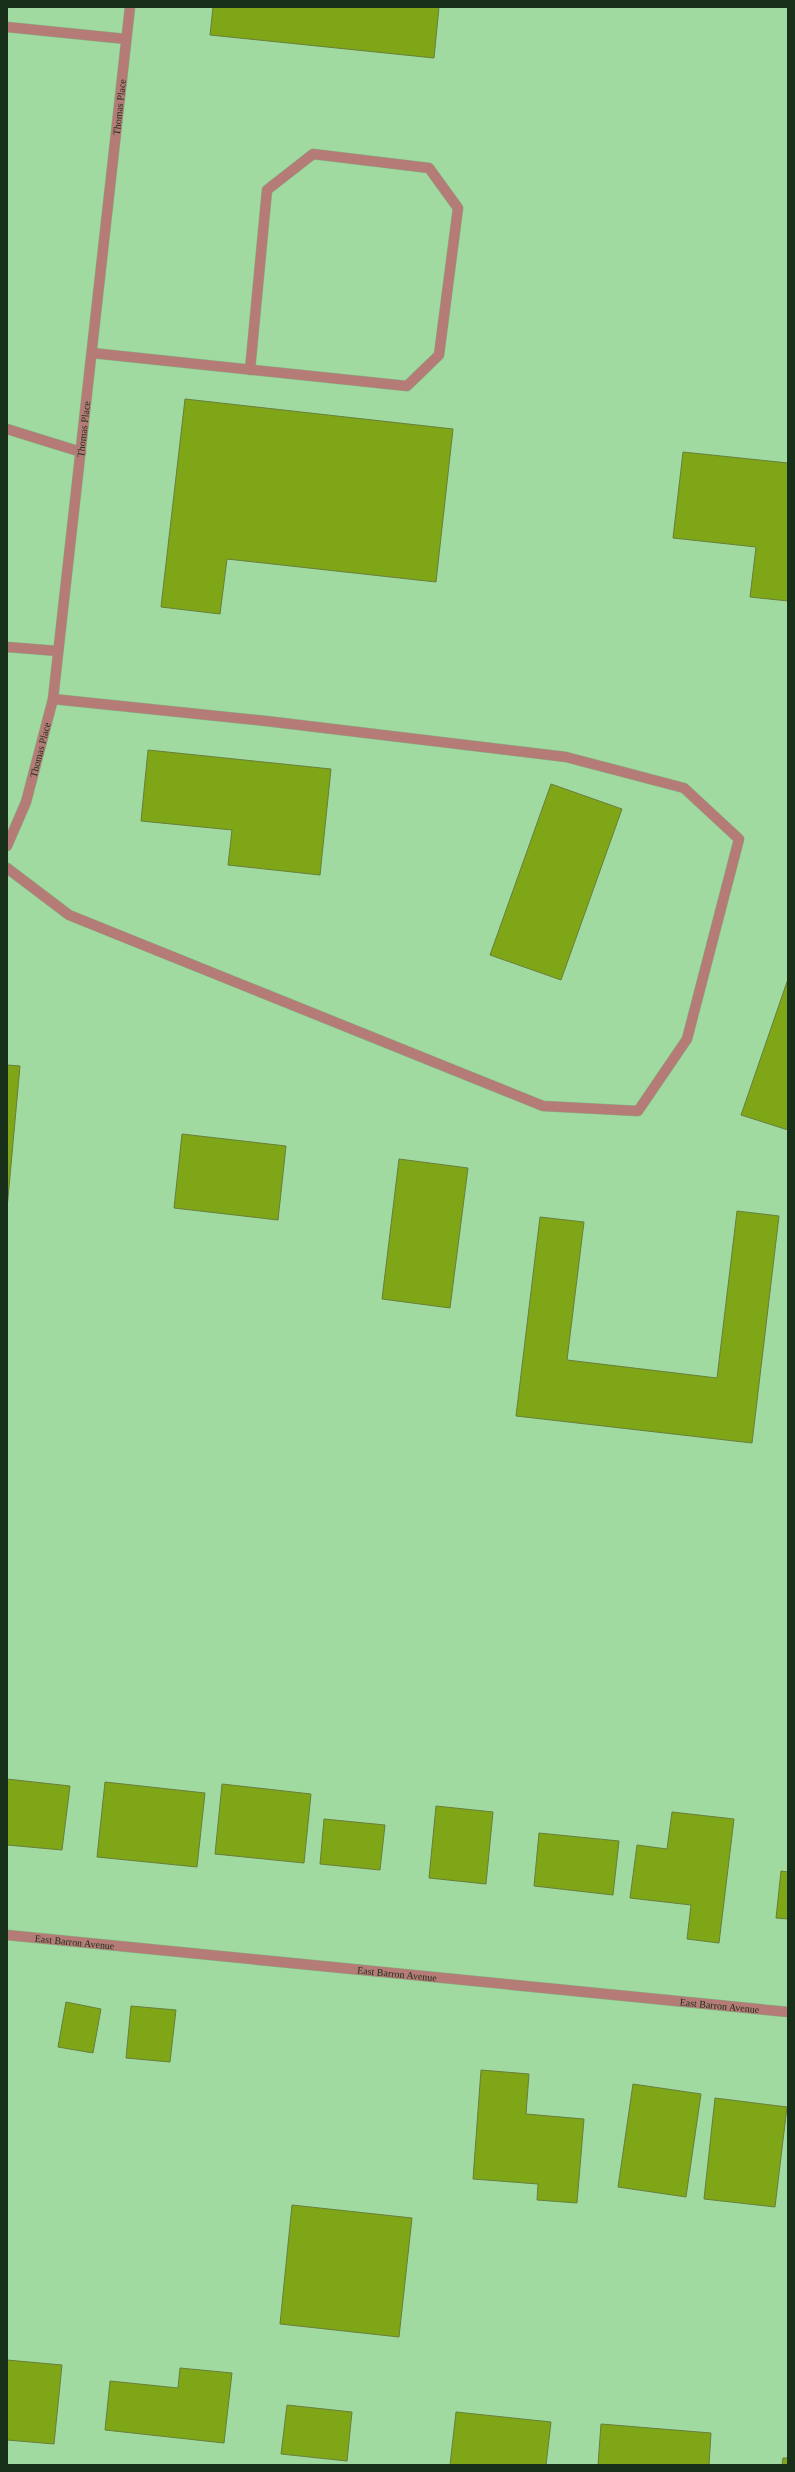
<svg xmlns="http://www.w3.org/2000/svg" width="795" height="2472" font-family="'Times New Roman',serif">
<rect width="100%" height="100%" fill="#a0daa1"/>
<!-- building -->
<path fill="#7ea617" stroke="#677f3b" d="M213,7H439L434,58L210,35Z
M185,399L453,429L436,582L227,559L220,614L161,607Z
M683,452L788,463V601L750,597L756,547L673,538Z
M148,750L331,769L320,875L228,865L232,830L141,821Z
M551,784L622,809L561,980L490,955Z
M788,979V1130L741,1115Z
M7,1065L20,1066L7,1209Z
M182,1134L286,1146L278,1220L174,1208Z
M399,1159L468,1168L450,1308L382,1299Z
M737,1211L779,1216L752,1443L516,1416L540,1217L584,1222L567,1360L717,1378Z
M7,1779L70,1786L62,1850L7,1845Z
M105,1782L205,1793L197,1867L97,1857Z
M222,1784L311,1794L304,1863L215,1854Z
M436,1806L493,1812L486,1884L429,1878Z
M672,1812L734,1819L719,1943L687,1939L691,1905L630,1898L637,1845L667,1849Z
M324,1819L385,1825L380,1870L320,1864Z
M539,1833L619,1841L613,1895L534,1886Z
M781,1871L788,1872V1919L776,1918Z
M66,2002L101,2009L93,2053L58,2047Z
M131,2006L176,2010L170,2062L126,2058Z
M481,2070L529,2074L526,2114L584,2119L577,2203L537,2200L538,2184L473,2179Z
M633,2084L701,2094L686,2197L618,2187Z
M715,2098L787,2107L775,2207L704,2199Z
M292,2205L412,2218L399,2337L280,2324Z
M7,2360L62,2365L54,2444L7,2440Z
M180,2368L232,2373L224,2443L105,2430L110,2381L178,2388Z
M287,2405L352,2412L347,2461L281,2454Z
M456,2412L551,2422L546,2465H450Z
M601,2424L711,2433L709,2465H598Z
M783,2458H788V2465H782Z"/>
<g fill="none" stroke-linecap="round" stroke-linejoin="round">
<!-- service casing -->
<g stroke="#85b886" stroke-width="11">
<path id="service" d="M7,27L126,39
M92,353C197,364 302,375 407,386L439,355L458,208L429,168L313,154L267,190L250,370
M7,429L81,452
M7,647L58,651
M7,868L69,915L543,1106L638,1111L687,1039L739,839L684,788L566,757L266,721L53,699"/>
</g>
<!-- minor casing -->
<g stroke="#85b886" stroke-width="11">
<g id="minor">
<path id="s1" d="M7,846L26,802L53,699L130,7"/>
<path id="s2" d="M7,1935L788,2012"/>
</g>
</g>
<!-- service -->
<use href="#service" stroke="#b57b76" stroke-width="10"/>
<!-- minor -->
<use href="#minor" stroke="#b57b76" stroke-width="10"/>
</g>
<g text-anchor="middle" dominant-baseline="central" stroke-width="4" stroke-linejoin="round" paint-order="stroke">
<!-- street labels -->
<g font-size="10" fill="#182f19" stroke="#ace7ae">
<text stroke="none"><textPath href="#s1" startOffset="750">Thomas Place</textPath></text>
<text stroke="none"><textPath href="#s1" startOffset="426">Thomas Place</textPath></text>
<text stroke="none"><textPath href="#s1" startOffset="102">Thomas Place</textPath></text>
<text stroke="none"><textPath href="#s2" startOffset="68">East Barron Avenue</textPath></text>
<text stroke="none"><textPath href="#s2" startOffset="392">East Barron Avenue</textPath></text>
<text stroke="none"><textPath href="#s2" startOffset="716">East Barron Avenue</textPath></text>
</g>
</g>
<!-- border -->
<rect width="795" height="2472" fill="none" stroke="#182f19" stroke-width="16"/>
</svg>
